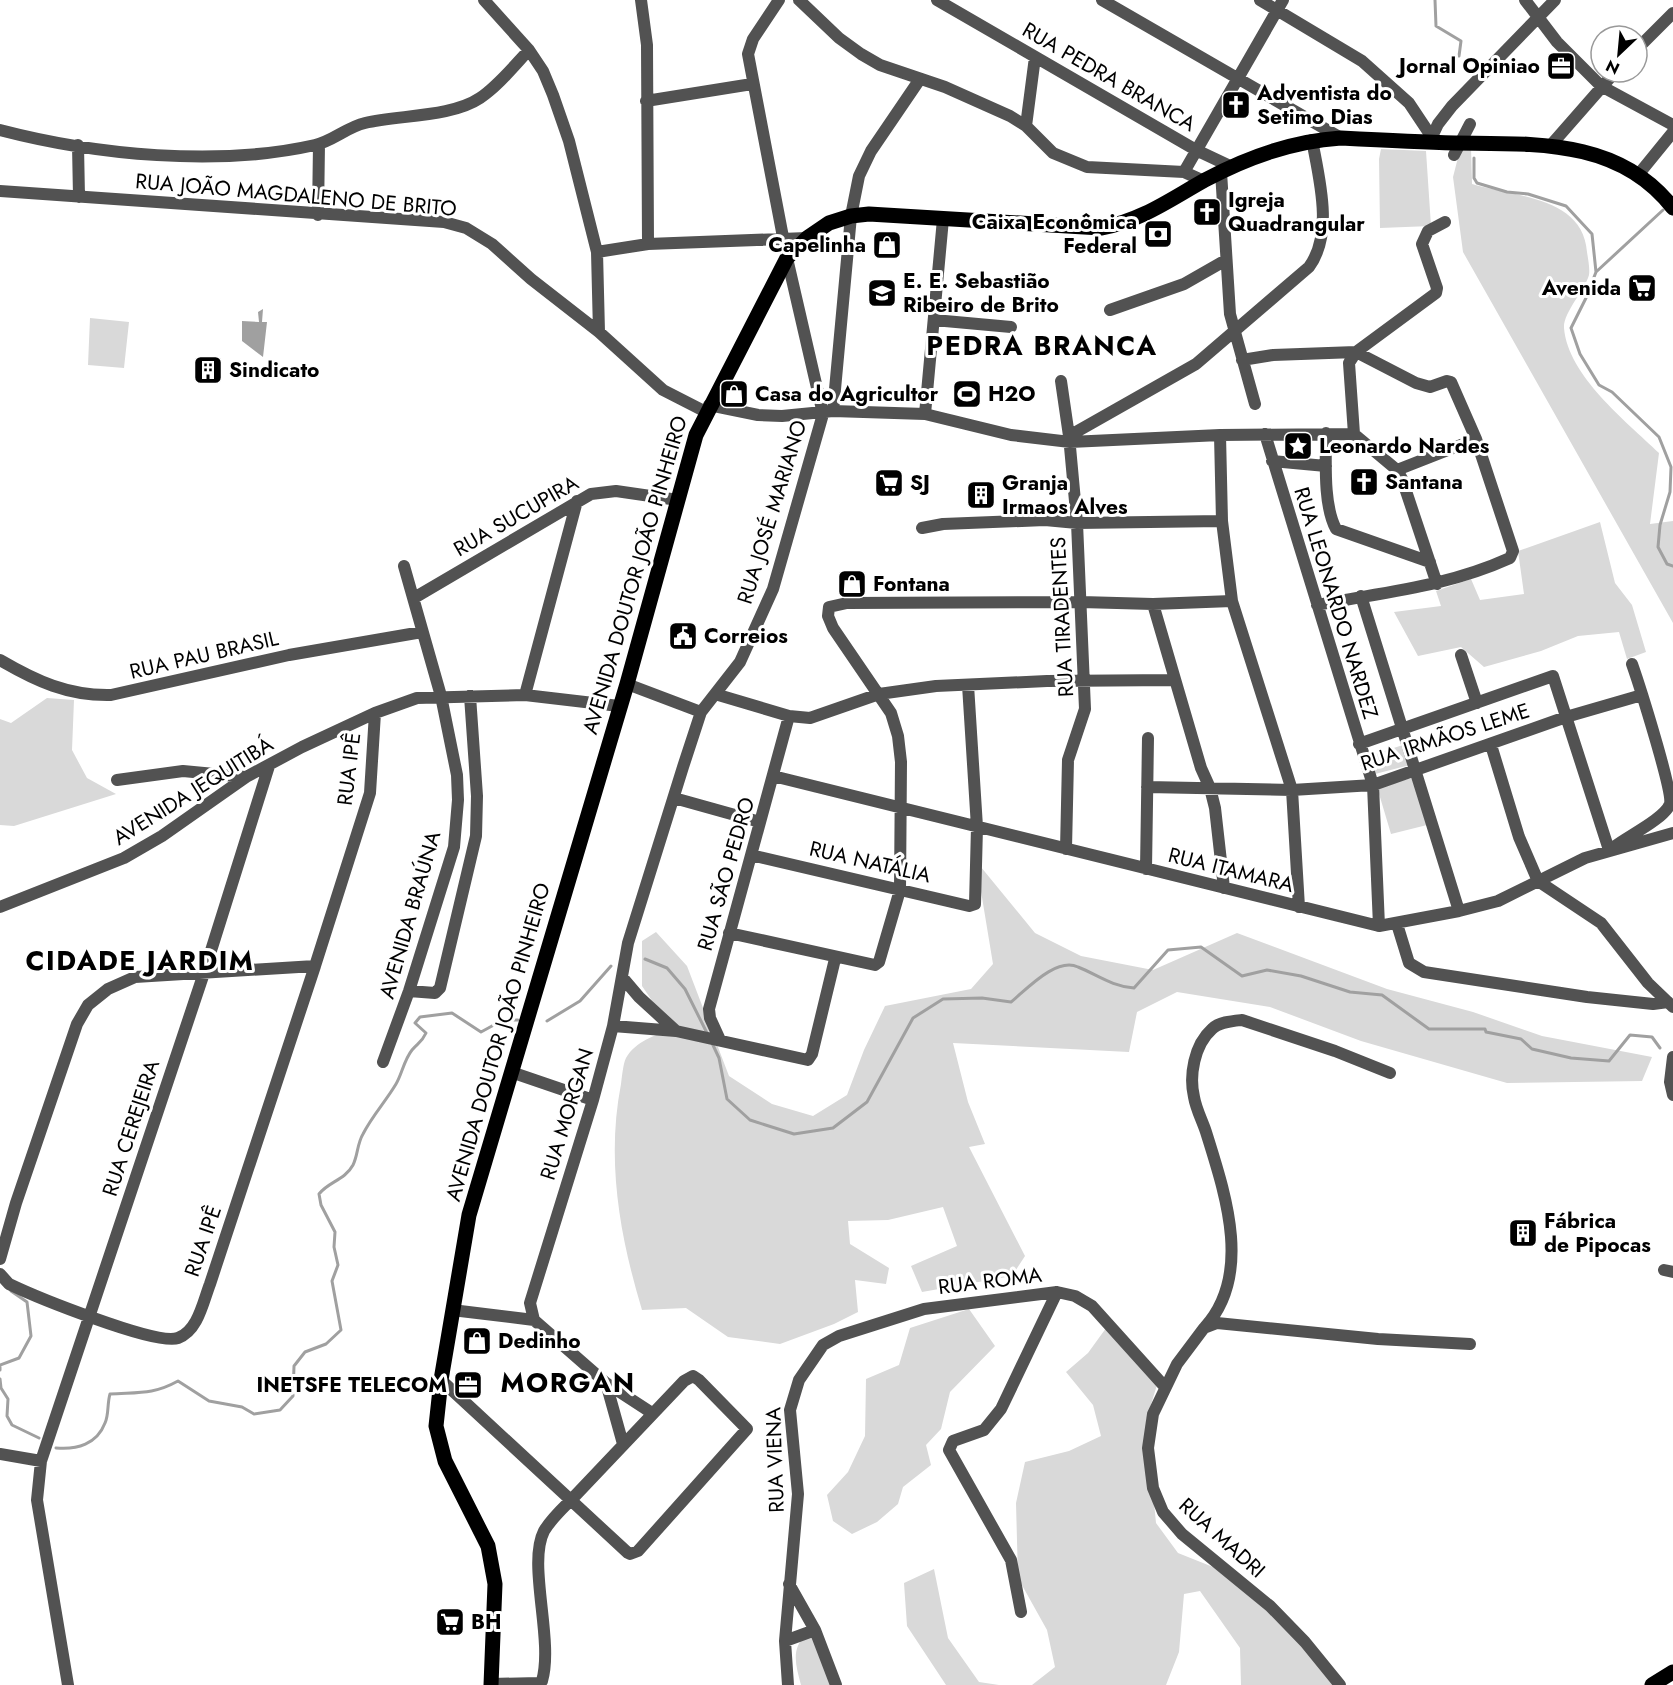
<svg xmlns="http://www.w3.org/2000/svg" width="1673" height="1685" font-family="Jost,sans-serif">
<rect width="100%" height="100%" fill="#fff"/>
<!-- green -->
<path fill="#d9d9d9" d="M1461,146L1471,147L1472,184C1514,197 1583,196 1587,252C1588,259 1590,268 1589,275C1585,290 1563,313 1564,328C1568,376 1626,421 1659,453L1650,524L1673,521V623L1463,252L1453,177Z
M1381,149L1426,151L1431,226L1380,228L1379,159Z
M90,318L129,322L124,368L88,365Z
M1600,522L1615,583L1632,605L1646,652L1627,659L1619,632L1578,636L1541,651L1484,667L1461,647L1418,656L1394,612L1441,606L1436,591L1471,579L1480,600L1524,594L1518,551Z
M47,698L74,700L72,750L87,778L116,794L14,826L0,825V719L11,723Z
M1406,744L1410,765L1375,774L1369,756Z
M1412,778L1427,825L1391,834L1377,787Z
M976,861L1035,933L1081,956L1153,970L1237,933L1387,989L1473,1012L1542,1036L1652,1057L1642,1081L1507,1083L1361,1041L1270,1007L1177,992L1137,1012L1129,1052L953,1043L968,1102L985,1144L969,1147L1025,1256L1012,1276L922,1292L911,1266L957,1246L943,1207L888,1220L848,1221L850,1244L889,1268L886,1284L855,1280L858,1312L834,1324L780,1344L728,1337L686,1308L642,1310C620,1237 606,1161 621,1084C622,1077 623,1064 626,1058C636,1041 655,1035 672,1030L642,986V941L656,932L687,966L729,1076L772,1104L813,1116L847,1095L864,1050L885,1006L971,989L993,964Z
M969,1309L995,1346L950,1392L941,1429L926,1445L931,1465L903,1487L898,1504L877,1522L852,1534L833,1521L827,1495L848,1472L865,1436L866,1379L899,1365L910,1328Z
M1109,1324L1160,1375L1146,1421L1156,1523L1178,1553L1213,1567L1274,1614L1335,1685H1241L1240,1648L1200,1591L1184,1594L1179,1652L1166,1685H1032L1055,1667L1047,1630L1018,1578L1016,1503L1025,1462L1069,1451L1101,1436L1093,1405L1066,1372L1088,1353Z
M934,1569L948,1638L979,1682L999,1685H946L907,1626L904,1583Z
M807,1634L820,1645L838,1685H801C796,1666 790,1648 807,1634Z"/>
<!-- water -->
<path fill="#a0a0a0" d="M263,309L262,322H267L263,357L242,341V321L259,322L258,312Z"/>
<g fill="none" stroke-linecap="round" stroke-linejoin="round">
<!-- stream -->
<path stroke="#a0a0a0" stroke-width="3" d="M1435,0L1436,26L1461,41L1459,56
M1474,158V178L1477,183L1507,192L1528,194L1566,206L1592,234L1596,272L1586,298L1571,328L1580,354L1599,385L1612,392L1659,437L1671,467L1670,492L1660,525L1658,547L1667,564L1673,566
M1596,272L1663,210
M645,959L667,968L685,989L708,1035
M547,1021L580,1001L611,966
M712,1043L719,1058L727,1099L750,1120L794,1134L833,1128L867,1102L913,1018L943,999L982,998L1011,1002C1027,989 1056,957 1078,967C1098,975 1111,986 1134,988L1168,950L1201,947L1242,976L1267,970L1301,976L1350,992L1382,995L1429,1029H1485L1486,1032L1521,1039L1532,1049L1571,1058L1609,1061L1630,1035L1652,1037L1660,1048
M0,1370V1365L19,1358L31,1336L27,1302L11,1291
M0,1379L1,1388L8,1399L7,1416L12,1425L39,1438
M56,1448C77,1450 97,1444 105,1423C109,1415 107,1404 110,1394C137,1392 153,1395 178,1381L209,1401L242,1407L254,1414L280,1410L293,1396L294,1366L305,1352L326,1344L341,1330L332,1281L338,1265L334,1247L335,1232L321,1205L319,1194C328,1182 345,1180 353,1165C358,1155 357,1144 363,1134C372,1116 386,1101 396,1084C402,1074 404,1060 412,1050C418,1043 422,1042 426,1033L415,1023L420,1017L452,1013L481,1032L503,1020H518"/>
<!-- minor -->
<path stroke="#525252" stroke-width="12" d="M484,0L529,50L543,71L553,95L569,141L597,252L599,332
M641,0L647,45L648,244
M799,0L839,38L861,54L880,65L945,87L1010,116L1026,126L1053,153L1087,167L1184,172L1204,181
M937,0L1196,150L1232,167
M1102,0L1341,138
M1260,0L1362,61L1409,103L1431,136
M1525,0L1557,42L1601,86L1673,125
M1637,49L1673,13
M646,101L752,84
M1026,126L1035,57
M0,130C96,155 218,167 315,145C333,141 347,127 365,123C399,115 452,117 480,98C498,86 514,66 529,50
M1430,141L1438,124L1452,106L1555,0
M78,145L79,197
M1551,145L1615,72
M1454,155L1470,124
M1184,172L1283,0
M1221,172L1230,314L1255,404
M1638,175L1673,132
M0,191L444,222L466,228L492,244L531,279L599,332L663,390L706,412
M318,215L319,144
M597,252L648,244L807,238
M1110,310L1184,284L1226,260
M934,320L1011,327
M1242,360L1273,355L1356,352L1416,383L1430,387L1447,381L1451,382L1476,439L1513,551L1510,558C1446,587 1384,592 1317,605
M1061,381L1069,436L1077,523L1085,709L1068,760L1066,849
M709,405L758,415L782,416L833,411L925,414L1011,435L1070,442L1220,435L1354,434
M833,411L851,216L859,176L871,151L920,79
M925,414L943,219
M1326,433C1326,460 1323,505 1336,529L1430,562
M1265,434L1373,785L1379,926
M1220,435L1222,521L1232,601L1292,790L1299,907
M1069,436L1196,364L1309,267C1334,233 1319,178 1312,140
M1272,461L1326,466
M1397,470L1476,439
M922,528L943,524L1045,520L1077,523L1222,521
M1437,584L1402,479L1397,470L1354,434L1349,363L1356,352L1436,293L1437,288L1422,244L1428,231L1445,222
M1361,596L1459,911
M414,598L591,494L616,491L678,500
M1153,604L1201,768L1210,788L1215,808L1224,888
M1461,655L1477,703
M0,660C36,681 68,696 111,695L289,655L422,632
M627,684L701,712
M715,694L789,716L810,718L879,694L936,686L1047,681L1175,680
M525,695L577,501
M1359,744L1553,676L1609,850
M1491,745L1519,837L1538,881L1601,923L1648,983L1673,1007
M773,776L1379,926L1459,911L1498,901L1585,858L1673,833
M117,780L183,771L246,777
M1147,787L1292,790L1373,785L1566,717L1642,695
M674,798L760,822
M1614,847C1628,836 1664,819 1670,804C1673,791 1639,684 1632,664
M751,855L969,906L975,904L977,827L968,685
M1146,869L1148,738
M0,907L124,858L162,836L246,777L302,747L375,713L417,698L525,695L619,706
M1397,924L1409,963L1424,972L1587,997L1653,1004L1668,1002
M729,933L875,965L879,962L900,890L901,762L898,736L891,713L833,628L828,616L829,607L847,603L1081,602L1153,604L1232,601
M315,966L370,793L375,713
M622,977L639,997L676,1031
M409,991L435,993L440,988L476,836L477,796L470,696
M613,1026L676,1031L808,1060L812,1054L835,959
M720,1040L710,1018L709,1009L789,716
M1673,1057L1670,1082L1673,1095
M383,1062L409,991L454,847L458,800L457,775L441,696L404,566
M511,1072L593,1100
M0,1259L16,1203L77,1024L88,1005L108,989L135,977L315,966L210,1284C203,1302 198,1331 178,1338C156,1346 34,1296 9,1284L0,1274
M1664,1270L1673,1272
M452,1310L534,1320L606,1383L623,1444
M534,1320L530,1303L593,1100L613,1026L628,943L683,767L701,712L740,662L773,589L823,414L787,258L748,54L753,39L779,0
M1205,1327C1253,1274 1225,1193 1206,1132C1202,1120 1196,1109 1194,1097C1189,1076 1194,1045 1212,1029C1219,1022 1232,1021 1242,1020L1335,1051L1390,1073
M441,1380L628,1553L630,1554L638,1551L747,1429L699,1380L693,1376L684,1381L572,1499C562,1509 551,1519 544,1531C527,1564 554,1640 542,1681L539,1683L491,1684
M606,1383L652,1413
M0,1454L41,1461L204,973L269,766
M41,1461L37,1500L68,1685
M789,1584L815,1630L836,1685
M1021,1612L1011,1560L949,1450L953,1441L984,1430L1001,1409L1057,1292
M785,1641L815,1630
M788,1685L785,1641L798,1494L790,1410L799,1380L823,1345L839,1336L924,1309L1057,1292L1075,1296L1092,1306L1165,1387
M1340,1685L1305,1642L1270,1606L1182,1534L1163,1512L1153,1488L1148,1448L1153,1414L1177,1364L1204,1328L1217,1323L1378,1339L1470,1344"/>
<!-- major -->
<path stroke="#000" stroke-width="15" d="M491,1685L495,1584L488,1546L445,1461L436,1426L441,1380L469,1215L627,684L696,435L787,258L807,238L829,223L851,216L869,214L1101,228C1141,221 1171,199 1205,180C1248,157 1293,141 1341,138C1379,140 1417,142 1455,143C1534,144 1619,138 1673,208
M1652,1685L1673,1672"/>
</g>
<!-- icons -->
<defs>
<g id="office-square" transform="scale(1.5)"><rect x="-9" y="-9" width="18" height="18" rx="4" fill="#000" stroke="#fff"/><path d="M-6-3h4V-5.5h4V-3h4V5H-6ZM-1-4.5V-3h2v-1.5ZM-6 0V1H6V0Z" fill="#fff"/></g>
<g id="church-square" transform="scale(1.5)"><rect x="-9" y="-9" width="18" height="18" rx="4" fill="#000" stroke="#fff"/><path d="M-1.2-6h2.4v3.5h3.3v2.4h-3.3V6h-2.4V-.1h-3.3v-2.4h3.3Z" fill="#fff"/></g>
<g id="bank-square" transform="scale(1.5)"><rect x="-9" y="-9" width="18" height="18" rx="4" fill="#000" stroke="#fff"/><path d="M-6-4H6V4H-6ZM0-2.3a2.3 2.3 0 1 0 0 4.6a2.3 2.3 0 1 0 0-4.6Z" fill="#fff"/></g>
<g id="shop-square" transform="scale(1.5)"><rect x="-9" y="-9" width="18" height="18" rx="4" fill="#000" stroke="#fff"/><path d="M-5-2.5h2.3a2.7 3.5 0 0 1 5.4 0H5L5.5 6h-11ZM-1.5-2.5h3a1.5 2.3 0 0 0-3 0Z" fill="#fff"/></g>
<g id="supermarket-square" transform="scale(1.5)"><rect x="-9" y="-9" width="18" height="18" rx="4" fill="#000" stroke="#fff"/><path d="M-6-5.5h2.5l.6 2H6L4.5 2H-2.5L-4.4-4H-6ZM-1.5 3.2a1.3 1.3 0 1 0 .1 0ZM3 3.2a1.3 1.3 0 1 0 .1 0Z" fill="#fff"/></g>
<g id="school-square" transform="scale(1.5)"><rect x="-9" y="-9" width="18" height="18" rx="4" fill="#000" stroke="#fff"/><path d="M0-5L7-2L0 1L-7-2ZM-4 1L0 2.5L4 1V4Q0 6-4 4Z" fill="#fff"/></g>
<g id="building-square" transform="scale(1.5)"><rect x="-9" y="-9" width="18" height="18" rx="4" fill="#000" stroke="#fff"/><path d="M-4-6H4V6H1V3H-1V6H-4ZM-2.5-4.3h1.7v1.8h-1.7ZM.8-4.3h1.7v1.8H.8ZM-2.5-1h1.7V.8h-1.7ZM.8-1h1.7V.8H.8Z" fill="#fff"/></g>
<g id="stadium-square" transform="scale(1.5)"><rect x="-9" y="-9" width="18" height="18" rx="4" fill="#000" stroke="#fff"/><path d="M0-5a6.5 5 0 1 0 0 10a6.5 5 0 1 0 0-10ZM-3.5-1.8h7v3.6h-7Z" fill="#fff"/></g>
<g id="sight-square" transform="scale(1.5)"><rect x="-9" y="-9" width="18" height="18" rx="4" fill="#000" stroke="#fff"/><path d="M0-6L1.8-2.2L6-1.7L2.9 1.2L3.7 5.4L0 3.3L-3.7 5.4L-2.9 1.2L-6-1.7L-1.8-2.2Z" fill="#fff"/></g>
<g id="civic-square" transform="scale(1.5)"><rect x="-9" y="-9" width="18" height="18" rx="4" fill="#000" stroke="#fff"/><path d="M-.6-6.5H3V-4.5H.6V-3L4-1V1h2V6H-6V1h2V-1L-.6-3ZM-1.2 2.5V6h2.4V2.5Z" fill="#fff"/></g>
</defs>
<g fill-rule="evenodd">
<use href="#office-square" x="1561" y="66"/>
<use href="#church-square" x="1236" y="105"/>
<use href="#church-square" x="1207" y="212"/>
<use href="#bank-square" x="1158" y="234"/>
<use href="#shop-square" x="887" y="245"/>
<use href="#supermarket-square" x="1642" y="288"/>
<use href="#school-square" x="882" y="293"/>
<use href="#building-square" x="208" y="370"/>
<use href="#shop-square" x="734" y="394"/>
<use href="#stadium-square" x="967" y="394"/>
<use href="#sight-square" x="1298" y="446"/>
<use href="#church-square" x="1364" y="482"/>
<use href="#supermarket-square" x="889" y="483"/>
<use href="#building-square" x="981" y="495"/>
<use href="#shop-square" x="852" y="584"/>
<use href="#civic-square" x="683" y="636"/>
<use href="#building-square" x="1523" y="1233"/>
<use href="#shop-square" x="477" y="1341"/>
<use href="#office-square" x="468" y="1385"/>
<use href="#supermarket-square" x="450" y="1622"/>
</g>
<g text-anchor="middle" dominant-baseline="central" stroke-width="6" stroke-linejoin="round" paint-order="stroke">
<!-- poi labels -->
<g font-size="21" font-weight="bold" fill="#000" stroke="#fff" text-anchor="start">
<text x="1540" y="66" text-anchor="end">Jornal Opiniao</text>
<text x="1257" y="93">Adventista do<tspan x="1257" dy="24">Setimo Dias</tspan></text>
<text x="1228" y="200">Igreja<tspan x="1228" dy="24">Quadrangular</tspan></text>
<text x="1137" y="222" text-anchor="end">Caixa Econômica<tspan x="1137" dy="24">Federal</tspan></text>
<text x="866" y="245" text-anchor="end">Capelinha</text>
<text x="903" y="281">E. E. Sebastião<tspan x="903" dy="24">Ribeiro de Brito</tspan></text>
<text x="1621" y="288" text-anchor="end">Avenida</text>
<text x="229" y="370">Sindicato</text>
<text x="755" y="394">Casa do Agricultor</text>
<text x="988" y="394">H2O</text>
<text x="1319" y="446">Leonardo Nardes</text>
<text x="1385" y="482">Santana</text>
<text x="910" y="483">SJ</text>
<text x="1002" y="483">Granja<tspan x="1002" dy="24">Irmaos Alves</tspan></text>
<text x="873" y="584">Fontana</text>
<text x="704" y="636">Correios</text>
<text x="1544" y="1221">Fábrica<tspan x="1544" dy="24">de Pipocas</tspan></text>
<text x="498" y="1341">Dedinho</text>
<text x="447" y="1385" text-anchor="end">INETSFE TELECOM</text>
<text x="471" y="1622">BH</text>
</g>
<!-- street labels -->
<g font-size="21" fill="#000" stroke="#fff">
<text transform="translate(1109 77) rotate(30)">RUA PEDRA BRANCA</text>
<text transform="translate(296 195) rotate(5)">RUA JOÃO MAGDALENO DE BRITO</text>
<text transform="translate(772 512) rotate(-73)">RUA JOSÉ MARIANO</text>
<text transform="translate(516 516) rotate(-30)">RUA SUCUPIRA</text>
<text transform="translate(635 575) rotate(-74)">AVENIDA DOUTOR JOÃO PINHEIRO</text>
<text transform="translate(1336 603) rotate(73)">RUA LEONARDO NARDEZ</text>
<text transform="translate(1062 617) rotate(-93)">RUA TIRADENTES</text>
<text transform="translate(204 655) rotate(-13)">RUA PAU BRASIL</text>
<text transform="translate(1445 737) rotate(-18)">RUA IRMÃOS LEME</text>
<text transform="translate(349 769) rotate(-83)">RUA IPÊ</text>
<text transform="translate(193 791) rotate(-32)">AVENIDA JEQUITIBÁ</text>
<text transform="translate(870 862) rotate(13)">RUA NATÁLIA</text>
<text transform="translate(1231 870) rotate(14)">RUA ITAMARA</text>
<text transform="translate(726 874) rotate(-74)">RUA SÃO PEDRO</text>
<text transform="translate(410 915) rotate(-74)">AVENIDA BRAÚNA</text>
<text transform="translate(498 1042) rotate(-74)">AVENIDA DOUTOR JOÃO PINHEIRO</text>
<text transform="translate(567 1114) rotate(-73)">RUA MORGAN</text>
<text transform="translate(131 1128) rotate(-72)">RUA CEREJEIRA</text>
<text transform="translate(203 1241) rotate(-71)">RUA IPÊ</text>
<text transform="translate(990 1281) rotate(-7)">RUA ROMA</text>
<text transform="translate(775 1460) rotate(-92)">RUA VIENA</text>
<text transform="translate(1222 1538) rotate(42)">RUA MADRI</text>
</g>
<!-- district labels -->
<g font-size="27" font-weight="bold" letter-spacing="1.5" fill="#000" stroke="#fff">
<text x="1042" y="345">PEDRA BRANCA</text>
<text x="140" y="960">CIDADE JARDIM</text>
<text x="568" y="1382">MORGAN</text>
</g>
</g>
<!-- north arrow -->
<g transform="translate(1619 54) rotate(206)"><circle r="28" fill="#ffffff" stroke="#999999" stroke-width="1.5"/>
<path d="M0-4.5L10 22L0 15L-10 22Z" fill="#000000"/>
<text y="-9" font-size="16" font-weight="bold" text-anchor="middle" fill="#000000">N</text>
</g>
</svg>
